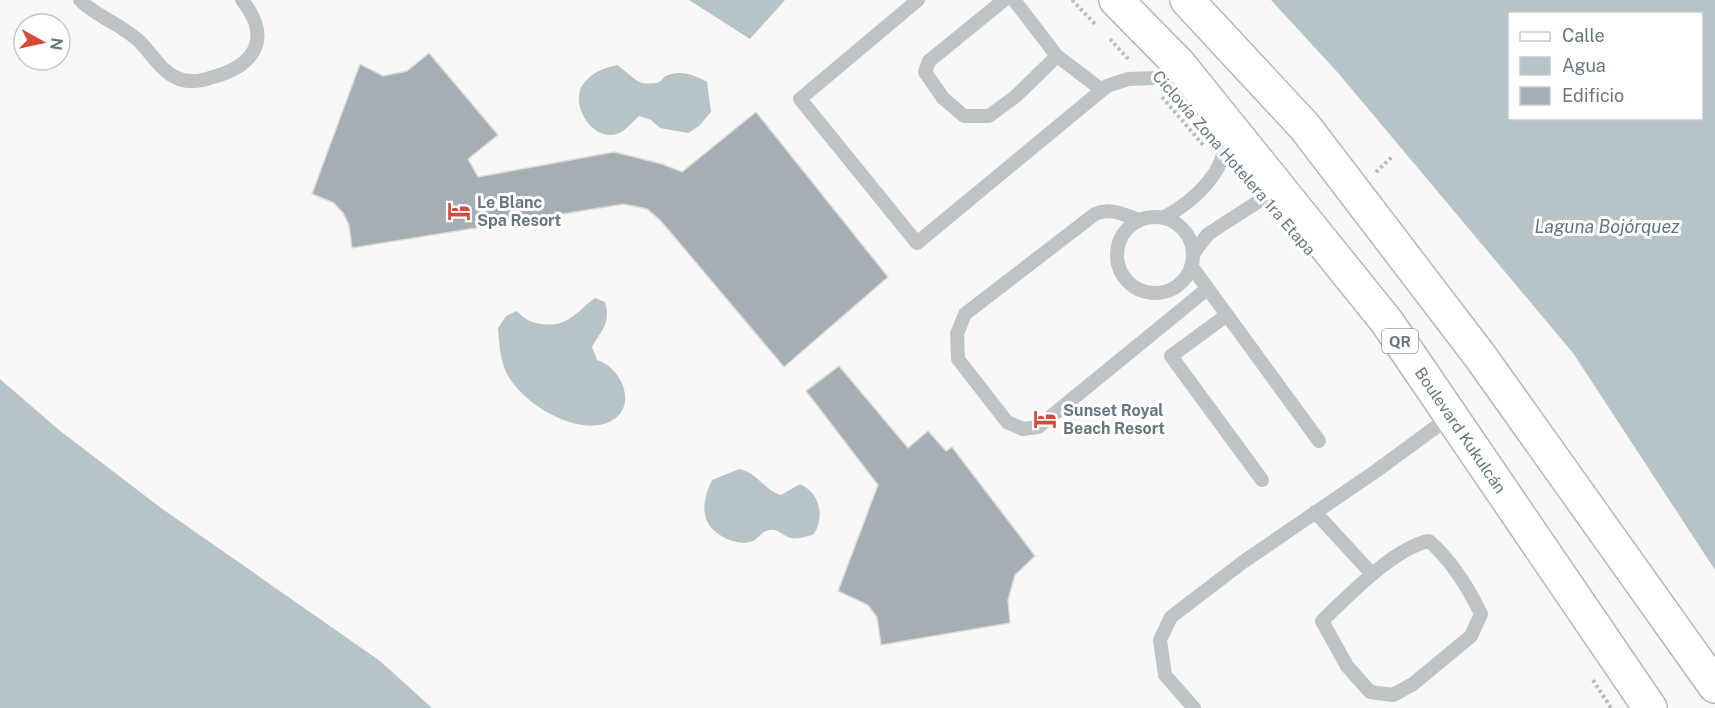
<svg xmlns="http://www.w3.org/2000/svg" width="1715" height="708" font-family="'Public Sans',sans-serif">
<rect width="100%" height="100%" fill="#f9f8f7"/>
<!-- water -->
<path fill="#b7c4c7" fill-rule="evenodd" d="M689,0H785L750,39Z
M1271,0H1715V570L1573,353L1339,74ZM1510,14H1702V118H1510Z
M617,65C623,69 636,81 640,82C644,84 655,84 659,82C662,81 663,77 666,76C679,69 696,75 707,82L711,112L699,126L688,133L660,128L651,120L639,116C633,121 625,132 617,134C592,142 568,103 584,83C592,72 605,68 617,65Z
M595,298L605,302C611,324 602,329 592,347L597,360C623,368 639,409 609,422C576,437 521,403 506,372C500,359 499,342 498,328L506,316L517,311C524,319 531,323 542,324C567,328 576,312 595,298Z
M0,379L59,430L161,508L380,661L432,708H0Z
M739,469C758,473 764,490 781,495L800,484C820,493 825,516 814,534C807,536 799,540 791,538C783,536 778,528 770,530C761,531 758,540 750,542C742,544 735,542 727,539C700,527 700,505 712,480Z"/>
<!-- building -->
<path fill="#a5afb3" stroke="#dadad9" stroke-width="1.5" d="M429,53L498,135L468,159L478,177L614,152L662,164L682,172L756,112L888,277L784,367L661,221L647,209L624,204L352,248L349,225L343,213L334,203L312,194L360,64L383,76L407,71Z
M839,366L908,448L928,431L946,451L952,447L1035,556L1015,575L1008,600L1010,623L881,645L877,617L868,605L838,591L878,485L806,391Z"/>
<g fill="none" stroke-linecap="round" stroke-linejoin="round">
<!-- primary casing -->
<g stroke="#b2b8bb" stroke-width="36">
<g id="primary">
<path id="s1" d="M1116,0L1179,64L1387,322L1650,708"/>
<path d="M1187,0L1305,127L1480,356L1715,686"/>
</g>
</g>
<!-- path -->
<path stroke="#b9bdbf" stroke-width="4" stroke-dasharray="3 3" stroke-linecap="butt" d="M1072,0L1096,25
M1110,39L1129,60
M1162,97L1204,146
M1376,172L1393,156
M1593,680L1611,708"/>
<!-- lane -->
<path stroke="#bec4c6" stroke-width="14" d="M80,0C95,16 123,25 140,42C152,54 161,71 177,78C188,83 202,81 213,77C256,65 272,38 242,0
M918,0L800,99L917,243L1107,86L1128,79L1184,77
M1004,0L929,61L925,72L943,98L964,116H989L1016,96L1057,56
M1014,0L1057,56L1102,90
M1117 255a38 38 0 1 1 76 0a38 38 0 1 1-76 0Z
M1163,218C1193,202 1233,168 1223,130
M1140,220C1124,215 1111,207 1095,214L965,314L957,334L958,359L1007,422L1023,429L1038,427L1207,289
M1193,254L1208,234L1279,188
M1192,267L1319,441
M1227,315L1171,356L1262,480
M1315,512L1372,574
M1429,541C1452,561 1468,587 1481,614L1471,636L1413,684L1393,695L1370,692L1347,666L1322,621C1347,597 1395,547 1429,541Z
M1194,708L1165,675L1160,640L1171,617L1243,562L1376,471L1451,416"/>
<!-- primary -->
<use href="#primary" stroke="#fff" stroke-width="33"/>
</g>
<!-- icons -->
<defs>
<g id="hotel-bare" transform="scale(1.8)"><path d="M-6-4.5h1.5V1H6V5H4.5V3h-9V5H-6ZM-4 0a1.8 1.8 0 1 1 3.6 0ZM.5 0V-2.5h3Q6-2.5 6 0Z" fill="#d44a3b" stroke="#fff" stroke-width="2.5" paint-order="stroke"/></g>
</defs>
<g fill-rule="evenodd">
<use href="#hotel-bare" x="459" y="211"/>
<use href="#hotel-bare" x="1045" y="419"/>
</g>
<g text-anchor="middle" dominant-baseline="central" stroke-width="6" stroke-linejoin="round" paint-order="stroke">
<!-- shield labels -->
<rect fill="#fff" stroke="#94a0a5" stroke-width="1.5" x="1382" y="329" width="36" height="24" rx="4.5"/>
<g font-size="15" font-weight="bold" fill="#66787f">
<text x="1400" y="341">QR</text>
</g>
<!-- street labels -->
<g font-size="16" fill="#66787f" stroke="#fff">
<text transform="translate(1234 163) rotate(49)">Ciclovía Zona Hotelera 1ra Etapa</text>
<text stroke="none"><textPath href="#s1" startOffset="552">Boulevard Kukulcán</textPath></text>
</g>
<!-- poi labels -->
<g font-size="16" font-weight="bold" fill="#66787f" stroke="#fff" text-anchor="start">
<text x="477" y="202">Le Blanc<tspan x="477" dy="18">Spa Resort</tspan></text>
<text x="1063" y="410">Sunset Royal<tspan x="1063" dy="18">Beach Resort</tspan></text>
</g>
<!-- water labels -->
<g font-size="18" font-style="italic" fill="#617679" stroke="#fff">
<text x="1607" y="226">Laguna Bojórquez</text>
</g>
</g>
<!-- legend -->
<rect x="1508" y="12" width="195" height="108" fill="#ffffff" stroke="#c2c9cc" stroke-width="1.5"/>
<rect x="1520" y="32" width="30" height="9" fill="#ffffff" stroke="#c2c9cc" stroke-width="1.5"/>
<text x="1562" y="42" font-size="18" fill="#66787f">Calle</text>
<rect x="1520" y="57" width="30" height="18" fill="#b7c4c7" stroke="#c2c9cc" stroke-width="1.5"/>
<text x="1562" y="72" font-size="18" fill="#66787f">Agua</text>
<rect x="1520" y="87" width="30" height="18" fill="#a5afb3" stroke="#c2c9cc" stroke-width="1.5"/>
<text x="1562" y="102" font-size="18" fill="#66787f">Edificio</text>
<!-- north arrow -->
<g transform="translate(42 42) rotate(98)"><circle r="28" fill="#ffffff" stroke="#c2c9cc" stroke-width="1.5"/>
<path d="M0-4.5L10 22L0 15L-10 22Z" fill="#d44a3b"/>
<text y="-9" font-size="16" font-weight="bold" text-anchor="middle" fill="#66787f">N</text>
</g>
</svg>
